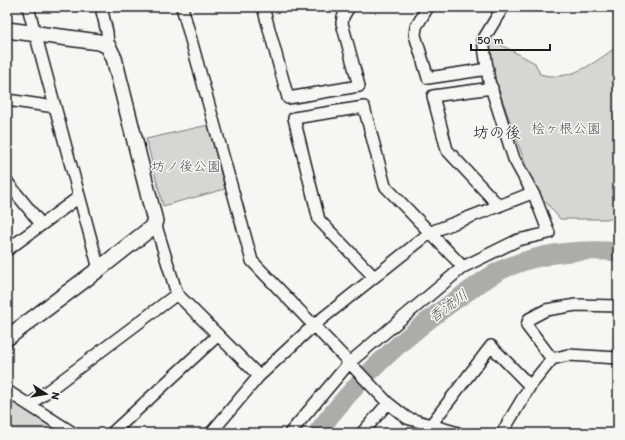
<svg xmlns="http://www.w3.org/2000/svg" width="625" height="440" font-family="Itim,'Klee One',sans-serif">
<rect width="100%" height="100%" fill="#f6f6f2"/>
<filter id="ink" filterUnits="userSpaceOnUse"><feTurbulence type="fractalNoise" baseFrequency=".025" numOctaves="2"/><feDisplacementMap in="SourceGraphic" scale="8" xChannelSelector="R" yChannelSelector="G"/><feConvolveMatrix kernelMatrix="1 2 1 2 8 2 1 2 1" color-interpolation-filters="sRGB"/></filter>
<g filter="url(#ink)">
<!-- green -->
<path fill="#d6d6d2" stroke="#797977" d="M492,40L535,63L540,74C570,83 595,62 618,46V219H560L534,188L485,52Z
M208,125L225,189L163,206L146,139Z
M7,397L63,433H7Z"/>
<g fill="none" stroke-linecap="round" stroke-linejoin="round">
<!-- river -->
<path stroke="#acaca9" stroke-width="19" d="M317,433C357,379 409,332 464,294C478,285 492,273 508,267C542,253 582,248 618,252"/>
<!-- street casing -->
<g stroke="#1c1c1c" stroke-width="14">
<path id="street" d="M28,7L99,269
M101,7L107,32L108,46
M182,7L252,261L388,403L407,418L458,433
M263,7L288,98L359,86L342,23L343,17L349,7
M428,7L416,27L415,35L428,78L488,69
M492,88L433,96L447,150L499,206
M7,100L55,107
M7,182L41,224
M154,225L157,229L177,294L259,376
M7,250L79,197
M374,277L319,220L294,118L364,107L385,186L463,267
M552,359L527,326L529,319L546,310L576,305L618,306
M530,386L552,359L568,355L618,358
M7,391L73,433
M29,405L177,294
M430,426L491,346L530,386L502,433
M112,433L217,336
M211,433L259,376L314,325L431,232L532,193
M290,433L349,363L463,267L518,240L549,233L535,197L514,159L489,81L483,40L503,7
M362,433L388,403"/>
</g>
<!-- secondary casing -->
<g stroke="#1c1c1c" stroke-width="18">
<path id="secondary" d="M7,30L99,42L108,46L114,58L155,221L151,228L99,269L7,338"/>
</g>
<!-- street -->
<use href="#street" stroke="#f6f6f2" stroke-width="11"/>
<!-- secondary -->
<use href="#secondary" stroke="#f6f6f2" stroke-width="15"/>
</g>
</g>
<g text-anchor="middle" dominant-baseline="central" stroke-width="3" stroke-linejoin="round" paint-order="stroke">
<!-- park labels -->
<g font-size="14" fill="#545453" stroke="#f6f6f2">
<text x="566" y="128">桧ヶ根公園</text>
<text x="186" y="166">坊ノ後公園</text>
</g>
<!-- water labels -->
<g font-size="15" font-style="italic" fill="#565654" stroke="#f6f6f2">
<text transform="translate(448 306) rotate(-36)">香流川</text>
</g>
<!-- quarter labels -->
<g font-size="16" fill="#1c1c1c" stroke="#f6f6f2">
<text x="497" y="132">坊の後</text>
</g>
</g>
<!-- margin -->
<rect width="625" height="440" fill="none" stroke="#f6f6f2" stroke-width="24"/>
<rect x="12" y="12" width="601" height="416" fill="none" stroke="#1c1c1c" stroke-width="1.5" filter="url(#ink)"/>
<!-- north arrow -->
<g transform="translate(46 394) rotate(102)" stroke="#f6f6f2" stroke-width="3" paint-order="stroke">
<path d="M0-3L7 15L0 10L-7 15Z" fill="#1c1c1c"/>
<text y="-6" font-size="11" font-weight="bold" text-anchor="middle" fill="#1c1c1c">N</text>
</g>
<!-- scale -->
<path d="M471 44v6h79v-6" fill="none" stroke="#1c1c1c" stroke-width="2"/>
<text x="477" y="44" font-size="12" fill="#1c1c1c" stroke="#f6f6f2" stroke-width="3" paint-order="stroke">50 m</text>
</svg>
